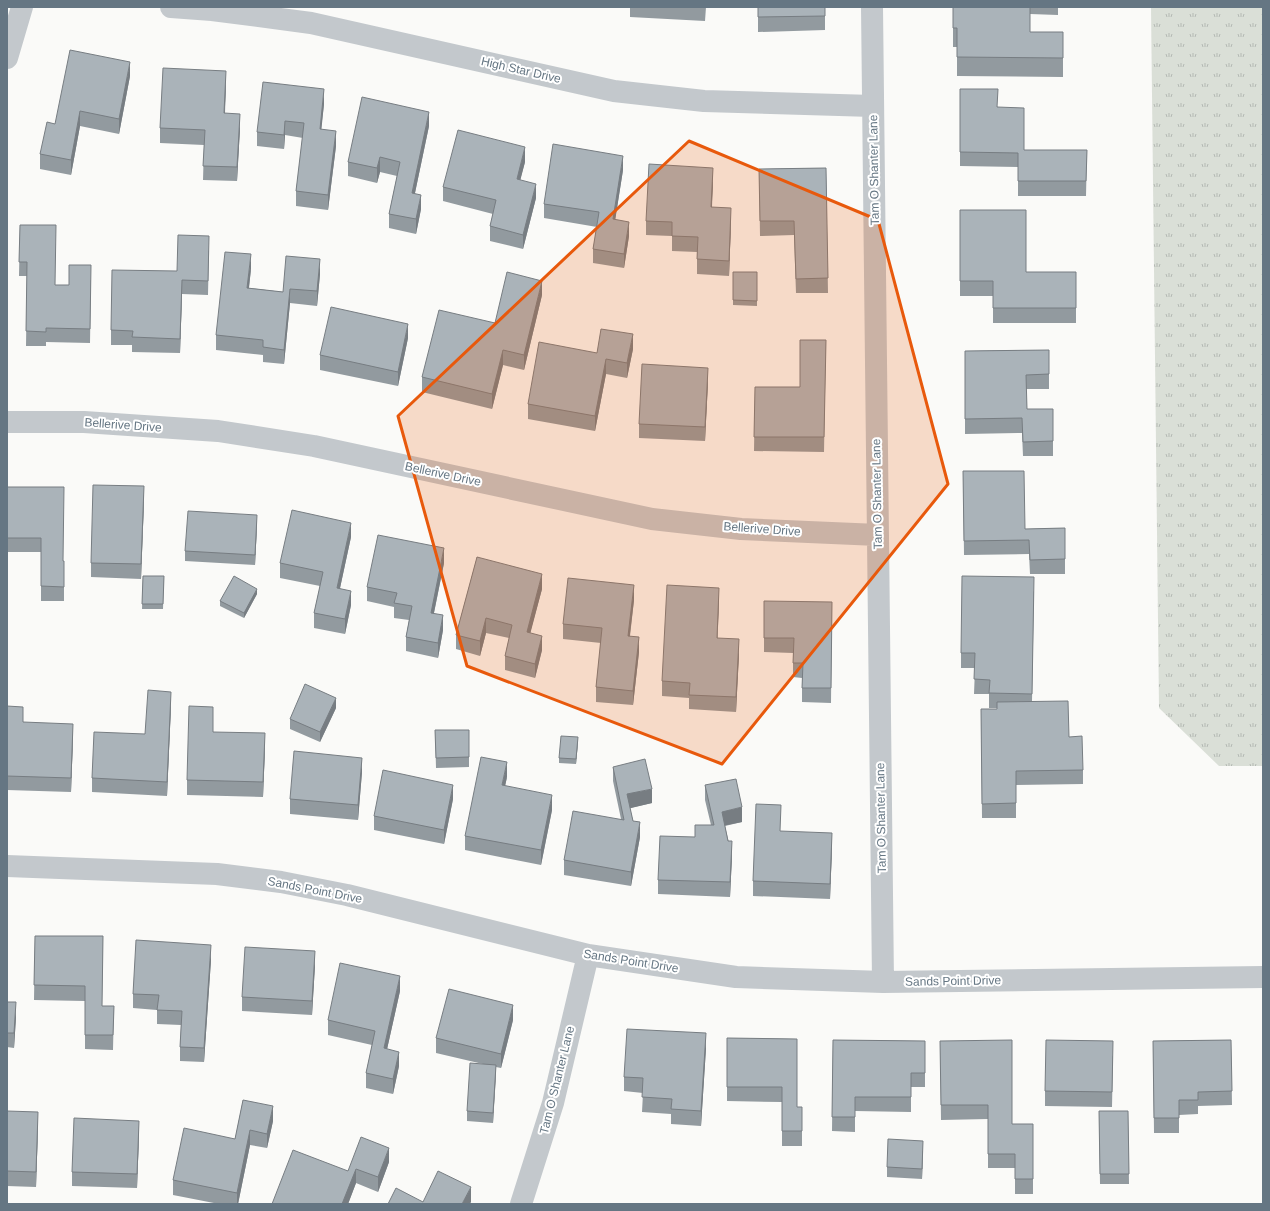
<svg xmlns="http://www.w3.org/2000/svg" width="1270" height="1211" font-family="Arial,sans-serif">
<defs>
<pattern id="grass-tufts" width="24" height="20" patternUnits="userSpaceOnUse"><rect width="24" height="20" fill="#dadfd7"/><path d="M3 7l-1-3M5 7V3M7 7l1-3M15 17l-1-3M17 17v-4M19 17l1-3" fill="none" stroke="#b4b9b4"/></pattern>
</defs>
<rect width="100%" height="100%" fill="#fafaf8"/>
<!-- grass -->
<path fill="url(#grass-tufts)" d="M1151,7H1263V766H1219L1159,708Z"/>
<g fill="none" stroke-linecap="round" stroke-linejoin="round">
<!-- minor -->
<path stroke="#c3c8cc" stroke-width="22" d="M171,7L212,10L311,23L614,91L704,101L873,106
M872,7L883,982
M7,58L22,7
M7,422H84L218,431L314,446L652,519L741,529L878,535
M7,866L217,874L281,882L347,895L588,955L736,977L883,982L1263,977
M521,1204L553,1103L588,955"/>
</g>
<!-- wall -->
<path fill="#929a9f" d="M630,7H706L705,21L630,17Z
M758,7H825V30L758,32Z
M953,7H1058V15L1030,14V32H1063V77L957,76V47H953Z
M130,76L119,134L80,126L71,175L40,169V154L55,124Z
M226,85L225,113L240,128L237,181L203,180L204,145L160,143V128Z
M960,89L998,107L1024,150H1087L1086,196H1018V167L960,166Z
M324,104L321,129L336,146L328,210L296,206V191L303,138L285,135L284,149L257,146V132Z
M429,126L415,193L421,209L416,234L389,228V214L397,176L380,172L377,183L348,176V162Z
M525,162L520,180L536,198L523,249L490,241V226L493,214L443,201V187Z
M826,168L828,293H796L794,235L760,236L759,169Z
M623,170L615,220L629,236L624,268L593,263V249L597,227L544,218V204Z
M713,182L712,207L731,223L729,276L697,274V252L672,251V236L646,235V221Z
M960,210L1026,272H1076V323H993V296H960Z
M20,225L55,285H69L91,280L90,343L46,342V346H26L27,276H19Z
M209,250L208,295L182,294L180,353L132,352V345H111V330L177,271Z
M251,269L249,288L283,292L320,274L317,306L290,303L284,364L263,362V355L216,350V335Z
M733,272H757V306L733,305Z
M542,295L524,370L503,365L492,409L422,392V377L495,323Z
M408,338L398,386L320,370V355Z
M826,340L824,452L754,451L755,387H800Z
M633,349L627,378L606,374L595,431L528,419V404L597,353Z
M1049,350V389H1026L1027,409H1053V456H1023L1022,433L965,434V351Z
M708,382L705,441L639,438V424Z
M963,471L1025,529L1065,528V574H1030L1029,554L964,555Z
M7,487L63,561H64V601H41V552H7Z
M144,501L141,579L91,577V563Z
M257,525L255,565L185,561V551Z
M351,537L340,588L351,605L345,634L314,628V613L320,586L280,578V563Z
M477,557L542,589L530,633L542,650L535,678L505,670V656L509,638L486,633L480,656L456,649V635Z
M444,563L434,613L443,630L438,658L406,651V637L409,620L394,618V607L367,601V587Z
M143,576H164L163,609H142Z
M1034,591L1032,701L1069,737L1083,770V784L1016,785V818H982L981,709H997V708H989V694H974L975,668H961V653Z
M257,594L244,618L220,606V601Z
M634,600L630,636L639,652L633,705L596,702V687L601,643L563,639V624Z
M719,602L717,638L739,654L736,712L689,709V698L662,696V681Z
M832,602L831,703L802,702V678L793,677V653L764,652V638Z
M7,706L23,722L73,738L71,792L7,790Z
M171,706L167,796L92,792V778L145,734Z
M336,708L320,742L290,729V719Z
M435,730L469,757V767L436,768Z
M213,732L265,748L263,797L187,795V780Z
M578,742L576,764L559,763V758Z
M613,767L652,803L630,808L633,821L640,837L631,886L564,875V860L621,819L613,781Z
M362,772L358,820L290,814V799Z
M507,777L505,786L552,810L541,865L465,850V836Z
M705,785L742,822L725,826L732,856L730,897L658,894V880L695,837L711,825L705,800Z
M453,799L444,844L374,830V816Z
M780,831L832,848L830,899L753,896V881Z
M35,936H103L102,1006H114L113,1050L85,1049V1001L34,1000Z
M211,960L204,1062L180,1061V1047L181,1025L157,1024V1010L133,1008V994Z
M315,965L312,1015L242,1011V997Z
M400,991L387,1049L399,1066L393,1094L366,1088V1073L372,1045L328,1035V1020Z
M7,1002L16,1017L14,1048L7,1047Z
M513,1020L501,1068L496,1067L493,1123L467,1121V1111L483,1064L436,1053V1038Z
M727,1038L797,1039V1107H802V1146H782V1102L727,1101Z
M833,1040L925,1041V1087H911V1112L855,1111V1132L832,1131Z
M1231,1040L1232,1105L1198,1106V1114L1179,1115V1133H1154L1153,1041Z
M940,1041L1012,1124H1033V1194H1015V1168H988V1119L941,1120Z
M706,1048L701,1126L671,1124V1114L642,1112L643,1093L624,1091V1077Z
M1113,1056L1112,1107L1045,1106V1091Z
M243,1100L273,1121L267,1148L250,1145L238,1204H219L173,1195V1180L235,1139Z
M7,1111L38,1127L36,1187L7,1186Z
M1099,1111H1128L1129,1184H1100Z
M139,1135L137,1188L72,1186V1172Z
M923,1151L922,1179L887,1177V1167Z
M389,1162L378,1192L356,1183L348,1204H272L348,1171Z"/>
<!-- shaded-wall -->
<path fill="#777d82" d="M130,62V76L119,134V119Z
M226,71V85L224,128V113Z
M324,89V104L320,143V129Z
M80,111V126L71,175V160Z
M429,112V126L412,207V193Z
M240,114V128L237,181V167Z
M285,121V135L284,149V135Z
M336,131V146L328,210V195Z
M525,147V162L517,193V179Z
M623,156V170L613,234V219Z
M380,157V172L377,183V168Z
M713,168V182L711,221V207Z
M536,184V198L523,249V235Z
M421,195V209L416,234V219Z
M731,208V223L729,276V261Z
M629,222V236L624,268V254Z
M251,254V269L247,303V288Z
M320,259V274L317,306V291Z
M182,280V294L180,353V339Z
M542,281V295L524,370V355Z
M290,289V303L284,364V350Z
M408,324V338L398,386V372Z
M633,334V349L627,378V363Z
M503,350V365L492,409V394Z
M606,359V374L595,431V416Z
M708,368V382L705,441V427Z
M144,486V501L141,579V564Z
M257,515V525L255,565V555Z
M351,523V537L337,602V588Z
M444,548V563L431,627V613Z
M542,574V589L527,646V632Z
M634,585V600L628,650V636Z
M719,588V602L717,652V638Z
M257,589V594L244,618V613Z
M351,591V605L345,634V619Z
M443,615V630L438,658V643Z
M486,618V633L480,656V641Z
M542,636V650L535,678V664Z
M639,637V652L633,705V691Z
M739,639V654L736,712V697Z
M171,692V706L167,796V782Z
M336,698V708L320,742V732Z
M73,724V738L71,792V778Z
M265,733V748L263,797V782Z
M578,737V742L576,764V759Z
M362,758V772L358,820V805Z
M507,762V777L502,800V785Z
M453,785V799L444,844V830Z
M652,789V803L627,809V794Z
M552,795V810L541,865V850Z
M742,807V822L722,826V812Z
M640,822V837L631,886V872Z
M832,833V848L830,899V884Z
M732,841V856L730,897V882Z
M211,945V960L204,1062V1048Z
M315,951V965L312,1015V1001Z
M400,976V991L384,1063V1048Z
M16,1002V1017L14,1048V1033Z
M513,1005V1020L501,1068V1054Z
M706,1033V1048L701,1126V1111Z
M399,1052V1066L393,1094V1079Z
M496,1065V1075L493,1123V1113Z
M273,1106V1121L267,1148V1134Z
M38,1112V1127L36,1187V1172Z
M139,1121V1135L137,1188V1174Z
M250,1130V1145L238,1204H237V1193Z
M923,1141V1151L922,1179V1169Z
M389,1148V1162L378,1192V1177Z
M356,1169V1183L348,1204H342Z
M471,1187V1202L470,1204H462Z"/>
<!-- building -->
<path fill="#aab3b9" stroke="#777d82" d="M758,7H825V16L758,17Z
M953,7H1030V32H1063V58L957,57V28H953Z
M70,50L130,62L119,119L80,111L71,160L40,154L47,122L55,124Z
M163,68L226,71L224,113L240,114L237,167L203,166L205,130L160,128Z
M263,82L324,89L320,129L336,131L328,195L296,191L304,123L285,121L284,135L257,132Z
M960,89H998L997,107L1024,108V150H1087L1086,181H1018V153L960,152Z
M362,97L429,112L412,193L421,195L416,219L389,214L400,162L380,157L377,168L348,162Z
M458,130L525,147L517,179L536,184L523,235L490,226L496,200L443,187Z
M553,144L623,156L613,219L629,222L624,254L593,249L599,212L544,204Z
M649,164L713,168L711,207L731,208L729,261L697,259L698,237L672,236V222L646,221Z
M826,168L828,278L796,279L794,221H760L759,169Z
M960,210H1026V272H1076V308H993V281H960Z
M20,225H56L55,285H69V265H91L90,329L46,328V332L26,331L27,262H19Z
M178,235L209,236L208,281L182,280L180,339L132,337L133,331L111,330L112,270L177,271Z
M225,252L251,254L247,288L283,292L286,256L320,259L317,291L290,289L284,350L263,347V340L216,335Z
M507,272L542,281L524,355L503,350L492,394L422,377L439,310L495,323Z
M733,272H757V301L733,300Z
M331,307L408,324L398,372L320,355Z
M601,329L633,334L627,363L606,359L595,416L528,404L539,342L597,353Z
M800,340H826L824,437H754L755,387H800Z
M1049,350V374L1026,375L1027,409H1053V441L1023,442L1022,418L965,419V351Z
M642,364L708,368L705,427L639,424Z
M963,471H1024L1025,529L1065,528V559L1030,560L1029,540L964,541Z
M93,485L144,486L141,564L91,563Z
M7,487H64L63,561H64V587L41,586V538H7Z
M292,510L351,523L337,588L351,591L345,619L314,613L323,572L280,563Z
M188,511L257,515L255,555L185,551Z
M378,535L444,548L431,613L443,615L438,643L406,637L412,606L394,603L397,593L367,587Z
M477,557L542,574L527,632L542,636L535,664L505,656L512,625L486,618L480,641L456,635Z
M143,576H164L163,604H142Z
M234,576L257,589L244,613L220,601Z
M962,576L1034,577L1032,694L989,693L990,680L974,679L975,653H961Z
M568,578L634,585L628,636L639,637L633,691L596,687L602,628L563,624Z
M667,585L719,588L717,638L739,639L736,697L689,695L690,683L662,681Z
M764,601L832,602L831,688H802L803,663H793L794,638H764Z
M305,684L336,698L320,732L290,719Z
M148,690L171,692L167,782L92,778L94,732L145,734Z
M1068,701L1069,737L1082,736L1083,770L1016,771V803L982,804L981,709H997V702Z
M7,706L23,707V722L73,724L71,778L7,776Z
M189,706L213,707V732L265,733L263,782L187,780Z
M435,730H469V757L436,758Z
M561,736L578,737L576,759L559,758Z
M294,751L362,758L358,805L290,799Z
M481,757L507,762L502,785L552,795L541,850L465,836Z
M645,759L652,789L627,794L633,821L640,822L631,872L564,860L573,811L624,820L613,767Z
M383,770L453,785L444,830L374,816Z
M736,779L742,807L722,812L728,841H732L730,882L658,880L660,836L695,837V825H714L705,785Z
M756,804L781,805L780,831L832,833L830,884L753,881Z
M35,936H103L102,1006H114L113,1035H85V986L34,985Z
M136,940L211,945L204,1048L180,1047L182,1011L157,1010L159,995L133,994Z
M245,947L315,951L312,1001L242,997Z
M340,963L400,976L384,1048L399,1052L393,1079L366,1073L375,1031L328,1020Z
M449,989L513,1005L501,1054L436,1038Z
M7,1002H16L14,1033H7Z
M627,1029L706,1033L701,1111L671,1109L672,1099L642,1097L643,1078L624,1077Z
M727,1038L797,1039V1107H802V1131H782V1087H727Z
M833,1040L925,1041V1073H911V1097H855V1117H832Z
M1012,1040V1124H1033V1179H1015V1154H988V1105H941L940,1041Z
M1046,1040L1113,1041L1112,1092L1045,1091Z
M1231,1040L1232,1091L1198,1092V1100H1179V1118H1154L1153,1041Z
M470,1063L496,1065L493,1113L467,1111Z
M243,1100L273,1106L267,1134L250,1130L237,1193L173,1180L184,1128L235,1139Z
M7,1111L38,1112L36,1172L7,1171Z
M1099,1111H1128L1129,1174H1100Z
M74,1118L139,1121L137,1174L72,1172Z
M361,1137L389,1148L378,1177L356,1169L342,1204H272L293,1150L348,1171Z
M888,1139L923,1141L922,1169L887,1167Z
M438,1171L471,1187L462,1204H388L396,1188L423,1202Z"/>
<!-- marked area -->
<path fill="#e8590c" fill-opacity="0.2" stroke="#e8590c" stroke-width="3" stroke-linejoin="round" d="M689,141L878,220L948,484L722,764L467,666L398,416Z"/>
<g text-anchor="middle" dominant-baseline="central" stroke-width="4" stroke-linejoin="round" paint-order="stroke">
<!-- street labels -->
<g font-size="12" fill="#657683" stroke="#fff">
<text transform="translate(521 70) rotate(13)">High Star Drive</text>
<text transform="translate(874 170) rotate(-91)">Tam O Shanter Lane</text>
<text transform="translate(123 425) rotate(4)">Bellerive Drive</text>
<text transform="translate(443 474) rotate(12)">Bellerive Drive</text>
<text transform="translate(877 494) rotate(-91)">Tam O Shanter Lane</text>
<text transform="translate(762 529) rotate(4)">Bellerive Drive</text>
<text transform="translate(881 818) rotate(-91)">Tam O Shanter Lane</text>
<text transform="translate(315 890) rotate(11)">Sands Point Drive</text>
<text transform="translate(631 961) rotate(9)">Sands Point Drive</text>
<text transform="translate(953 981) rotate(-1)">Sands Point Drive</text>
<text transform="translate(557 1080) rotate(-76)">Tam O Shanter Lane</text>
</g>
</g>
<!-- border -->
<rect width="1270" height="1211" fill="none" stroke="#657683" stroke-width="16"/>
</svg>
